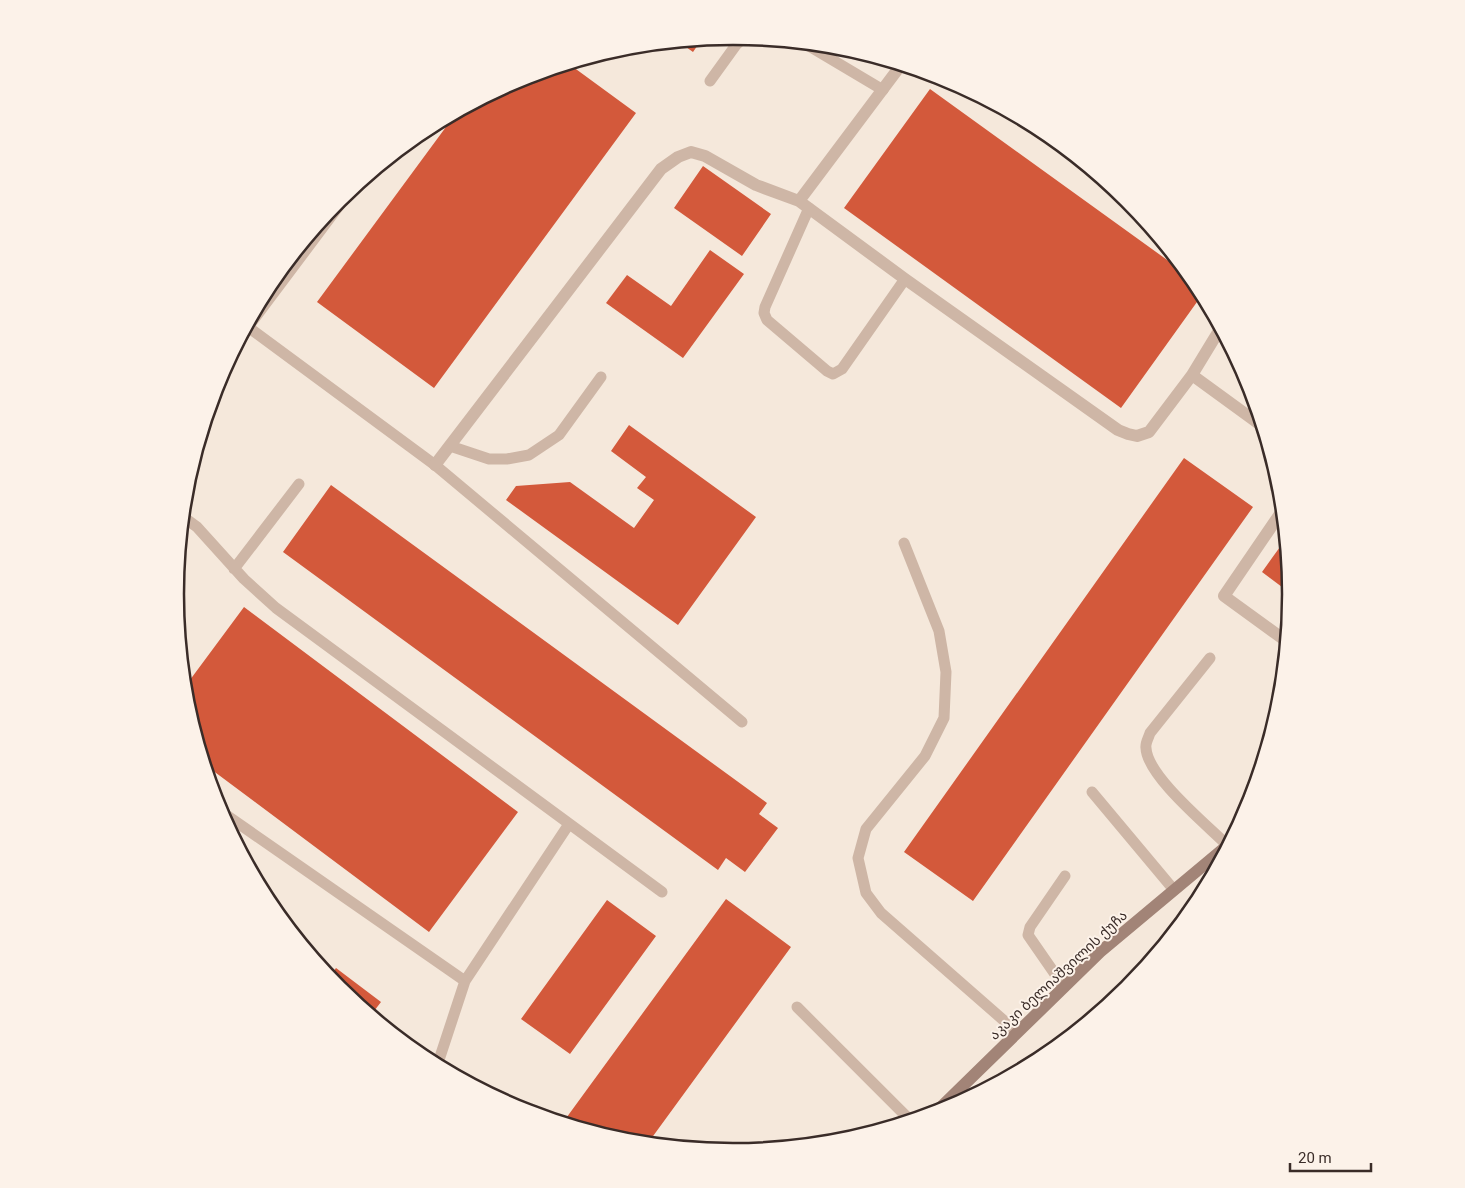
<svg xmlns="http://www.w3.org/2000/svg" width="1465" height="1188" font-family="Roboto,'Noto Sans Georgian',sans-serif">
<rect width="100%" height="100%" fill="#f5e8db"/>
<!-- building -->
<path fill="#d3593b" d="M702,39L693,52L679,42Z
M569,64L636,113L434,388L317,302L457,112L519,79Z
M930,89L1188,275L1196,284L1202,295L1121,408L844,208Z
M703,166L771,214L742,256L674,208Z
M710,250L744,274L683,358L606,303L627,275L671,306Z
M629,425L756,517L678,625L506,500L516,486L570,482L634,528L654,500L637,488L646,477L611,451Z
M1184,458L1253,507L973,901L904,852Z
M331,485L767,803L759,814L778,828L745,872L726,858L718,870L283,552Z
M1285,540L1289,580L1290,593L1262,572Z
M244,607L518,812L429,932L204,764L185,703L184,688Z
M726,899L791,947L648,1143L623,1141L567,1124L564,1121Z
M607,900L656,936L570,1054L521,1019Z
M306,950L327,964L322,969Z
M336,968L381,1002L371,1015L338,988L329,977Z"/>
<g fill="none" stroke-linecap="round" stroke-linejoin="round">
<!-- lane -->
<path stroke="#ceb6a6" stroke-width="11" d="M804,43L883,90
M710,81L736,45L745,37
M809,208L765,307L764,313L767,320L827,371L833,374L842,369L905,279
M248,327L435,465L742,722
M450,446L489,459H507L529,455L559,435L601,377
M182,516L197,527L244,579L276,608L662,892
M904,543L939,631L946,672L944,718L925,756L866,829L858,858L866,893L881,913L1017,1032
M234,569L299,484
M1210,658L1150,733C1149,737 1145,743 1146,748C1147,776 1207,825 1227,845
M1092,792L1174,890
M219,810L465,981
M1064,987L1028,935L1030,927L1065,876
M797,1007L910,1120
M437,1066L465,981L569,824"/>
<!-- street -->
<path stroke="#ceb6a6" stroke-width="12" d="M1030,123L1070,153
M799,201L901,65
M240,337L351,189
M1192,375L1262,426
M435,465L661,169L678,157L691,152L705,156L756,185L799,201L905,279L1118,430L1128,434L1137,436L1149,432L1192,375L1220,329
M1282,511L1224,596L1286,641"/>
<!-- secondary -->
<path stroke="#a28477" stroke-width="12" d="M936,1112L1100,952L1228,845"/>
</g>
<g text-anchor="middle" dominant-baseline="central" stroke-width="4" stroke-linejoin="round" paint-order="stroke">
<!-- street labels -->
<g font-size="14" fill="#3a2c28" stroke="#fcf2e9">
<text transform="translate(1058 975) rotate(-43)">აკაკი ბელიაშვილის ქუჩა</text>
</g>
</g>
<!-- crop -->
<path d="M0 0H1465V1188H0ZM184 594a549 549 0 1 1 1098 0a549 549 0 1 1-1098 0Z" fill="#fcf2e9" fill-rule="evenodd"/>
<path fill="none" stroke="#3a2c28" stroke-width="2.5" d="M184 594a549 549 0 1 1 1098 0a549 549 0 1 1-1098 0Z"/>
<!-- scale -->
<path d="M1290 1163v8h81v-8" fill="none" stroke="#3a2c28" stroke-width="2.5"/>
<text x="1298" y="1163" font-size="15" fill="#3a2c28" stroke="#fcf2e9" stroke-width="4" paint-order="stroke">20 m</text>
</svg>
